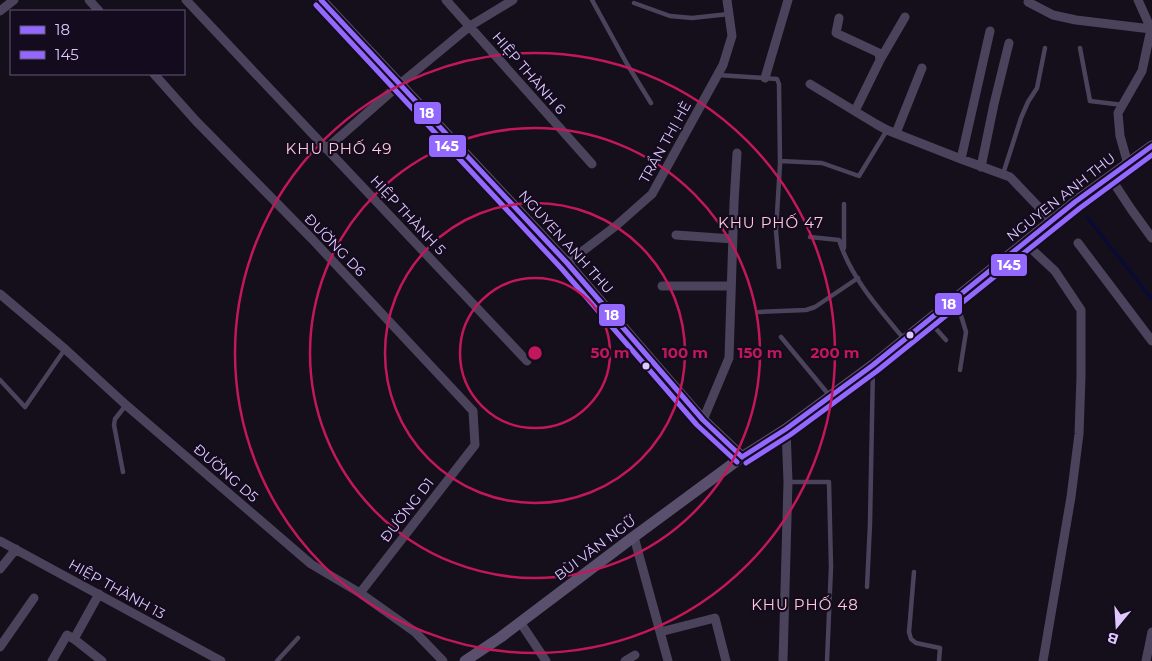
<svg xmlns="http://www.w3.org/2000/svg" width="1152" height="661" font-family="Montserrat,sans-serif">
<rect width="100%" height="100%" fill="#140f1a"/>
<g fill="none" stroke-linecap="round" stroke-linejoin="round">
<!-- stream -->
<path stroke="#080a38" stroke-width="3" d="M1087,217L1152,299"/>
<!-- lane -->
<path stroke="#4b435b" stroke-width="4.5" d="M592,0L627,64L651,103
M634,3L670,16L692,18L729,14
M1080,48L1090,101L1123,105
M718,75L777,79L779,84L780,164L776,231L779,267
M780,161L822,163L859,176L887,130
M1003,174L1021,118L1028,102L1037,88L1045,48
M810,237L839,240C851,278 879,309 904,339
M844,248V204
M956,299L966,332L960,370
M759,312L806,310L815,307L858,278
M929,321L946,340
M781,337L829,395
M0,380L25,407L65,349
M123,472L114,425L115,419L126,405
M788,482H829L831,567L827,661
M914,572L909,632L911,639L916,643L940,648L939,661
M867,587L870,524L873,366
M277,661L298,638"/>
<!-- street -->
<path stroke="#4b435b" stroke-width="9" d="M89,0L99,11
M186,0L527,361
M446,0L592,164
M1028,2L1053,15L1076,20L1151,29
M0,11L14,0
M839,18L836,33L879,53L880,60L855,111
M880,60L905,17
M154,74L196,121L312,239L473,411L475,445L360,593
M765,78L788,0
M810,84L876,124L887,130L961,159L1010,177L1052,221
M896,133L922,68
M326,149L400,84L470,26L513,0
M961,159L990,31
M1128,164L1120,136L1118,113L1142,71L1151,29L1138,0
M981,167L994,104L1009,43
M1110,177L1131,209L1152,238
M676,235L733,239
M1025,243L1055,271L1081,310V377L1079,434L1071,497L1043,661
M1078,243L1152,341
M567,263L617,225L652,194L723,65L732,36L727,0
M662,286H731
M0,294L65,349L126,405L311,564L360,593L415,632L443,661
M703,420L729,358L734,203L737,153
M634,537L668,661
M0,541L221,661
M0,569L16,549
M520,622L546,661
M660,632L715,618L726,661
M74,639L102,661
M0,647L34,598
M52,661L67,635L74,639L99,594
M625,661L635,655
M783,661L788,482L786,429
M1146,661L1152,632"/>
<!-- secondary -->
<path stroke="#5a506e" stroke-width="11" d="M321,0L567,263L703,420L742,457
M465,661L501,637L628,541L742,457L786,429L873,365L1075,202L1152,146"/>
<!-- bus-1 casing -->
<g stroke="#140b1e" stroke-width="9">
<path id="bus-1" d="M321,0L567,263L703,420L742,457
M742,457L786,429L873,365L1075,202L1152,146"/>
</g>
<!-- bus-2 casing -->
<g stroke="#140b1e" stroke-width="9">
<path id="bus-2" d="M316,5L561,268L697,425L737,462
M746,463L790,435L877,371L1080,208L1152,155"/>
</g>
<!-- bus-1 -->
<use href="#bus-1" stroke="#9268ff" stroke-width="5"/>
<!-- bus-2 -->
<use href="#bus-2" stroke="#9268ff" stroke-width="5"/>
</g>
<!-- distance rings -->
<g fill="none" stroke="#c2185b" stroke-width="2.5">
<circle cx="535" cy="353" r="75"/>
<circle cx="535" cy="353" r="150"/>
<circle cx="535" cy="353" r="225"/>
<circle cx="535" cy="353" r="300"/>
</g>
<!-- markers -->
<g fill="#dec8ff" stroke="#140b1e" stroke-width="2">
<circle cx="910" cy="335" r="4.5"/>
<circle cx="646" cy="366" r="4.5"/>
</g>
<g text-anchor="middle" dominant-baseline="central" stroke-width="4.5" stroke-linejoin="round" paint-order="stroke">
<!-- street labels -->
<g font-size="14" fill="#dec8ff" stroke="#140b1e">
<text transform="translate(529 73) rotate(49)">HIỆP THÀNH 6</text>
<text transform="translate(665 142) rotate(-61)">TRẦN THỊ HÈ</text>
<text transform="translate(1061 197) rotate(-38)">NGUYEN ANH THU</text>
<text transform="translate(408 215) rotate(47)">HIỆP THÀNH 5</text>
<text transform="translate(566 242) rotate(48)">NGUYEN ANH THU</text>
<text transform="translate(335 245) rotate(46)">ĐƯỜNG D6</text>
<text transform="translate(226 473) rotate(41)">ĐƯỜNG D5</text>
<text transform="translate(407 510) rotate(-52)">ĐƯỜNG D1</text>
<text transform="translate(595 548) rotate(-37)">BÙI VĂN NGỮ</text>
<text transform="translate(117 589) rotate(29)">HIỆP THÀNH 13</text>
</g>
<!-- neighbourhood labels -->
<g font-size="15" letter-spacing="1" fill="#ffcadc" stroke="#140b1e">
<text x="339" y="148">KHU PHỐ 49</text>
<text x="771" y="222">KHU PHỐ 47</text>
<text x="805" y="604">KHU PHỐ 48</text>
</g>
</g>
<circle cx="535" cy="353" r="8" fill="#c2185b" stroke="#140b1e" stroke-width="2.5"/>
<g font-size="15" text-anchor="middle" font-weight="bold" fill="#c2185b" stroke="#140b1e" stroke-width="4.5" stroke-linejoin="round" paint-order="stroke">
<text x="610" y="358">50 m</text>
<text x="685" y="358">100 m</text>
<text x="760" y="358">150 m</text>
<text x="835" y="358">200 m</text>
</g>
<g stroke="#140b1e" stroke-width="2">
<rect x="413" y="101" width="29" height="24" rx="5" fill="#9268ff"/>
<rect x="428" y="134" width="39" height="24" rx="5" fill="#9268ff"/>
<rect x="990" y="253" width="38" height="24" rx="5" fill="#9268ff"/>
<rect x="934" y="292" width="29" height="24" rx="5" fill="#9268ff"/>
<rect x="598" y="303" width="28" height="24" rx="5" fill="#9268ff"/>
</g>
<g font-size="14" text-anchor="middle" font-weight="bold" fill="#fff">
<text x="427" y="118">18</text>
<text x="447" y="151">145</text>
<text x="1009" y="270">145</text>
<text x="949" y="309">18</text>
<text x="612" y="320">18</text>
</g>
<!-- legend -->
<rect x="10" y="10" width="175" height="65" fill="#140b1e" stroke="#655778"/>
<rect x="20" y="26" width="25" height="8" fill="#9268ff" stroke="#655778"/>
<text x="55" y="35" font-size="15" fill="#dec8ff">18</text>
<rect x="20" y="51" width="25" height="8" fill="#9268ff" stroke="#655778"/>
<text x="55" y="60" font-size="15" fill="#dec8ff">145</text>
<!-- north arrow -->
<g transform="translate(1117 626) rotate(198)" stroke="#140b1e" stroke-width="4" paint-order="stroke">
<path d="M0-4L9 19L0 12L-9 19Z" fill="#dec8ff"/>
<text y="-8" font-size="14" font-weight="bold" text-anchor="middle" fill="#dec8ff">B</text>
</g>
</svg>
